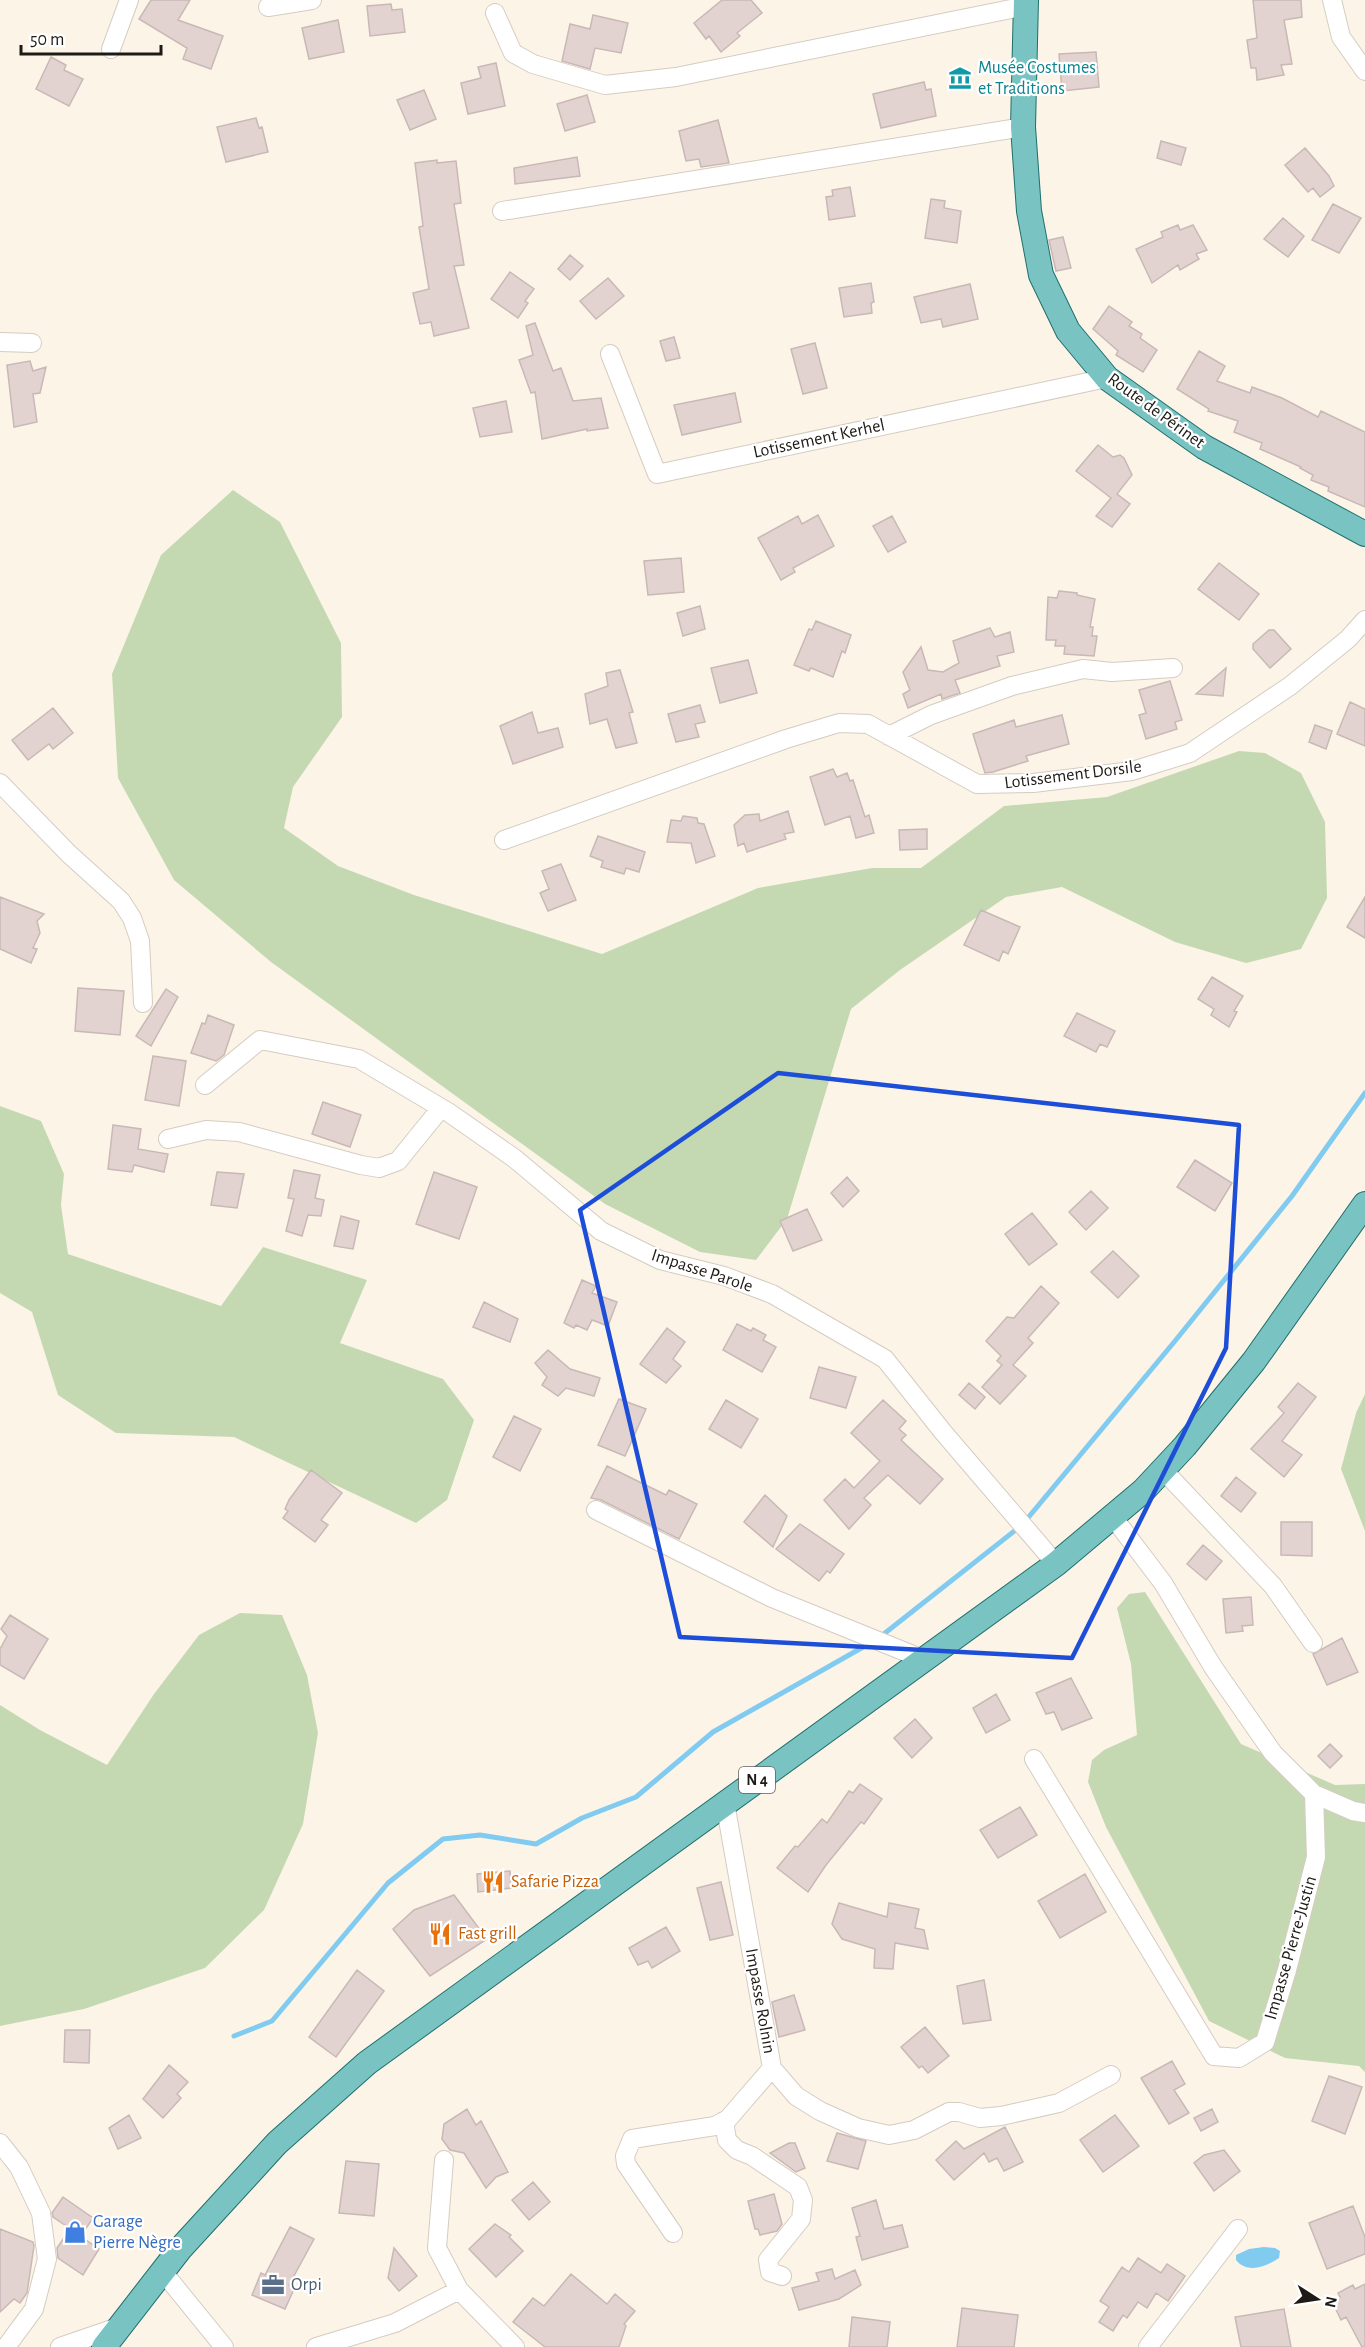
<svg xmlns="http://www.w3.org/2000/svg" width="1365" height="2347" font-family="'Alegreya Sans',sans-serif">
<rect width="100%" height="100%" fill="#fdf4e8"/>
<!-- green -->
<path fill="#c4d9b2" d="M233,490L280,522L341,643L342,717L293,787L284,828L338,866L414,895L602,954L758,888L872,868H921L1004,806L1107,797L1239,751L1265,753L1301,773L1325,822L1327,898L1301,949L1246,963L1175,942L1062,887L1006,897L900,970L851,1009L787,1219L756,1260L700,1252L605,1204L271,962L174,880L118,778L112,674L161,555Z
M0,1106L41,1121L64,1174L61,1205L68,1254L221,1306L263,1247L367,1280L340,1343L443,1379L474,1420L447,1500L416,1523L234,1437L116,1433L58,1395L32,1312L0,1293Z
M1365,1394V1531L1341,1469L1356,1413Z
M1145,1592L1241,1744L1335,1785L1365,1784V2072L1359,2066L1285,2058L1209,2021L1106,1827L1088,1782L1092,1760L1104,1750L1137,1735L1131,1664L1117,1608L1129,1594Z
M240,1613L282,1615L307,1675L318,1733L303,1824L264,1910L205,1968L84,2009L0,2026V1705L40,1730L107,1765L154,1694L199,1635Z"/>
<!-- water -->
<path fill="#81caf0" d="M1264,2247L1275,2248L1280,2251L1279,2258C1266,2267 1247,2274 1236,2260V2255L1249,2249Z"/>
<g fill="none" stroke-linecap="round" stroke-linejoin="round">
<!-- stream -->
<path stroke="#81caf0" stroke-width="5" d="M880,1637L1022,1525L1175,1341L1292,1196L1365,1093
M234,2036L272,2021L388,1883L443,1839L480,1835L536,1844L582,1818L636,1797L713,1732L872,1642"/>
</g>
<!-- building -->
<path fill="#e3d3d0" stroke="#c8b8b6" stroke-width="1.5" d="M151,0H190L178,20L223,36L211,69L183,59L187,48L139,19Z
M722,0H751L762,13L737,33L740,36L721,52L709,36L706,39L694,23Z
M1253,0H1301L1302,17L1284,20L1292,64L1281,65L1284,75L1257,80L1256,68H1251L1247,40L1257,38Z
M391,4L392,10L402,9L405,32L370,36L367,6Z
M593,15L628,23L621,53L595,48L590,69L562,61L570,24L590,29Z
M338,20L344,52L309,59L302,28Z
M1096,52L1099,87L1062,91L1059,54Z
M51,57L66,65L64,70L83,79L69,106L36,89Z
M496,63L505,106L468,114L461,83L481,78L478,67Z
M924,82L926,90L931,89L936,116L881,128L873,94Z
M424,90L436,119L410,130L397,100Z
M587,95L595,122L565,131L557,104Z
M256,118L259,128L262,127L268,152L226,162L217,127Z
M718,120L729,163L701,167L699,159L686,161L679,131Z
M1161,141L1186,148L1181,165L1157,158Z
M1305,148L1329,176L1334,186L1320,197L1313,188L1308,192L1285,165Z
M577,157L580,176L515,184L514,168Z
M437,160V163L456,161L461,203L454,204L464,265L454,266L469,328L434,336L431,322L420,324L413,293L429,289L419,227L423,226L415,163Z
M850,187L855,216L829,220L826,197L833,196L832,190Z
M931,199L945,201L944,208L961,211L957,243L925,238Z
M1333,204L1361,218L1339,253L1312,240Z
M1283,218L1304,236L1288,257L1264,239Z
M1178,225L1180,230L1193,225L1207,250L1196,254L1199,259L1180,270L1178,265L1152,283L1136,249L1163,237L1161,232Z
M1063,237L1071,268L1056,271L1049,240Z
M570,255L583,266L570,280L558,269Z
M510,272L534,289L525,301L528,303L518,318L491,299Z
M608,278L624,296L596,319L580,301Z
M871,283L874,302L871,303L872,313L844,317L839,288Z
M970,284L978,319L943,327L941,319L921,323L914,297Z
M1109,306L1132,322L1129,326L1142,334L1140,338L1157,350L1143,372L1116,355L1118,351L1093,329Z
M535,323L553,371L561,368L573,401L601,398L608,428L587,431V429L542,439L535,392L531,393L519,360L533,355L526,326Z
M674,337L680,358L666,361L660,341Z
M815,343L827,388L803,394L791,349Z
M1199,351L1225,366L1217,381L1250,393L1252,387L1282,398L1318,417L1321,411L1365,432V507L1328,491L1329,487L1311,480L1313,475L1300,468L1301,467L1260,449L1262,443L1234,432L1238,421L1208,411L1209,409L1177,389Z
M30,361L33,371L46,367L40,393L33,394L37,422L14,427L7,365Z
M735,393L741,422L682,435L674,405Z
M506,401L512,432L480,437L473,408Z
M1098,445L1113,457L1120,455L1124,458L1132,475L1117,494L1130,504L1112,527L1096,516L1111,498L1076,471Z
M818,515L834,546L793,568L795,572L781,580L758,538L798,516L802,524Z
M892,516L906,542L888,552L873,526Z
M681,558L684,592L648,595L644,561Z
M1219,563L1259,594L1239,620L1198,589Z
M1059,591L1077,593V595L1095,599L1090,627H1093L1092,636H1097L1094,656L1064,654L1065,646H1055L1056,640H1046L1048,597L1057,598Z
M700,606L705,629L683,636L677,613Z
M816,621L851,635L845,653L842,651L833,677L811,668L809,671L794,665L809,629L812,630Z
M990,628L995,637L1010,632L1014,652L997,656L1000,666L955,680L960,693L942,699L941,694L908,708L903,694L910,690L903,672L921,647L928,670L943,672L959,663L953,641Z
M1269,630H1274L1291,649L1270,668L1253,649V644Z
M748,660L757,693L720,703L711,668Z
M1226,668L1223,696L1196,694Z
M620,670L633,712L629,713L637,743L616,748L607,719L590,724L585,694L608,686L606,673Z
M1170,681L1182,720L1175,722L1177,729L1146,739L1139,715L1146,713L1139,690Z
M1350,702L1365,709V746L1337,734Z
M700,705L705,722L695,724L699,737L676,742L668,714Z
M53,708L73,733L53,749L49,744L28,760L12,740Z
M532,712L538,733L558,728L563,747L513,764L500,726Z
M1062,715L1069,744L1026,756L1028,761L993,772L985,773L973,734L1014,720L1016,727Z
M1315,725L1332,731L1326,749L1309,742Z
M833,769L837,777L847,773L850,781L853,780L865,817L869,815L874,833L856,838L850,816L825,825L810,777Z
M788,811L794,832L784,834L786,839L747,852L744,843L738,846L734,825L745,815L759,814L760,821Z
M683,816L697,818L698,823L704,824L715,856L696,863L691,843L667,842L671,820L681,821Z
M927,829V849L900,850L899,830Z
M598,836L645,852L639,872L626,868L624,874L601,867L603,861L590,856Z
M561,864L576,900L548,911L540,893L549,889L542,871Z
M0,897L44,914L37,921L40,933L33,948L37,949L31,963L0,949Z
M1365,897V938L1347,927Z
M981,910L1020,927L1008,954L1003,951L999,961L964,945Z
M1212,977L1243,996L1234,1011L1237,1012L1229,1027L1211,1015L1214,1009L1198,999Z
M78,988L124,991L120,1035L75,1031Z
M166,989L178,997L151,1046L136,1036Z
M1077,1013L1115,1031L1107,1047L1100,1044L1096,1052L1064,1036Z
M208,1015L234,1025L224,1055L216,1061L191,1053L202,1023L205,1024Z
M153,1056L186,1061L179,1106L145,1100Z
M323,1102L361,1115L350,1147L312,1134Z
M113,1125L141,1129L138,1149L168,1154L164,1172L134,1165L132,1172L108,1169Z
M1195,1160L1232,1183L1215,1211L1177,1187Z
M294,1170L320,1175L315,1198L324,1200L321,1216L308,1215L302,1236L286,1231L294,1199L288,1198Z
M217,1172L244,1174L237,1208L211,1205Z
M434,1172L477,1187L459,1239L416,1224Z
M847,1177L859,1191L843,1207L831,1193Z
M1091,1191L1108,1208L1086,1230L1069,1212Z
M807,1209L822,1240L793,1251L780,1221Z
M1032,1213L1057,1244L1029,1265L1005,1234Z
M341,1216L359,1221L353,1249L334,1246Z
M1113,1251L1139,1276L1118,1298L1091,1272Z
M582,1280L596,1286L592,1293L617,1302L608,1326L592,1320L587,1330L576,1325L574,1328L564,1323Z
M1041,1286L1059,1303L1028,1338L1033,1343L1013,1365L1026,1376L1000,1404L982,1387L1002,1365L997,1361L1001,1356L986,1341L1007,1317L1014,1318Z
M484,1302L518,1319L510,1342L473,1327Z
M737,1324L751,1331L753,1328L766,1335L763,1340L776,1347L762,1372L723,1350Z
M667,1328L685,1342L673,1359L681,1366L666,1383L640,1364Z
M548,1350L570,1369L600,1378L594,1396L566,1388L558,1396L542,1385L547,1377L535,1363Z
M819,1367L856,1377L846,1408L810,1398Z
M969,1383L985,1397L975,1409L959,1395Z
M1298,1383L1316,1397L1282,1441L1302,1455L1284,1477L1251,1449L1284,1413L1278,1407Z
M619,1399L646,1409L625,1456L598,1445Z
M726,1400L758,1419L741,1448L709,1429Z
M883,1400L906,1421L899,1429L906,1435L901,1440L943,1479L920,1504L888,1475L864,1498L871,1505L849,1529L824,1500L845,1479L854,1488L880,1461L851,1433Z
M514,1416L541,1429L520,1471L493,1457Z
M607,1466L666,1495L669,1490L697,1504L679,1539L601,1500L591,1498Z
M311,1470L342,1493L321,1520L328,1525L315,1542L283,1518L288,1511L285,1509L289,1500Z
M1236,1477L1256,1493L1241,1512L1221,1496Z
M765,1495L787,1516L773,1547L744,1522Z
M1281,1522H1312V1556L1281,1555Z
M800,1524L844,1554L830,1573L827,1571L819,1581L776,1549Z
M1203,1545L1222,1561L1206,1580L1187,1564Z
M1251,1597L1253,1625L1242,1626L1243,1631L1226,1633L1223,1599Z
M10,1615L48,1639L24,1679L0,1665V1649L7,1636L1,1629Z
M1342,1638L1358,1672L1327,1685L1313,1654Z
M1071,1678L1092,1718L1062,1730L1054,1712L1046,1714L1036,1693Z
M996,1694L1010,1720L986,1733L973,1708Z
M915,1719L932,1738L912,1758L894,1738Z
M1330,1744L1342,1756L1330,1768L1318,1756Z
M860,1784L882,1799L864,1824L861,1822L826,1865L808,1892L777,1868L795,1846L798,1847L822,1819L827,1823L849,1791L853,1793Z
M1020,1807L1037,1835L998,1858L980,1830Z
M510,1871L511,1888L478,1892L477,1874Z
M1085,1874L1106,1912L1060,1938L1038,1901Z
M721,1882L733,1935L710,1940L697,1888Z
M454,1895L487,1939L430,1976L393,1929L414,1910Z
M839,1903L887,1917L889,1903L919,1909L915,1928L924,1930L928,1949L895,1943L893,1969L874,1968L875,1949L842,1939L832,1924Z
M666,1927L680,1951L652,1968L648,1961L638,1965L629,1948Z
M357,1970L384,1991L336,2057L309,2037Z
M984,1980L991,2020L963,2024L957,1986Z
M794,1995L805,2030L779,2037L772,2002Z
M925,2027L949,2056L928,2073L922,2066L919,2068L901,2047Z
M65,2030H90L89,2063L64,2062Z
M1172,2061L1185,2084L1174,2090L1189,2113L1169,2124L1141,2078Z
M169,2065L188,2082L177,2094L181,2098L163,2118L143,2099Z
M1329,2076L1362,2087L1345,2134L1312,2121Z
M467,2109L476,2125L481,2121L508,2172L496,2177L486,2188L464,2153L450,2150L442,2139L444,2124Z
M1212,2109L1218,2122L1201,2131L1194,2118Z
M129,2115L141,2138L118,2149L109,2128Z
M1115,2115L1139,2146L1103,2172L1080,2140Z
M1005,2127L1023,2162L1004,2171L997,2158L989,2162L984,2153L954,2180L936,2160L956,2141L964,2149Z
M837,2133L866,2141L858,2169L827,2161Z
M789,2143H795L805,2168L796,2172L770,2153Z
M1224,2150L1240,2171L1214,2191L1194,2163L1204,2155Z
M346,2161L379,2164L374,2216L339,2213Z
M533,2182L550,2202L529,2220L512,2200Z
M774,2194L782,2224L777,2231L760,2235L758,2229H755L748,2201Z
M63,2197L93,2218L81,2236L53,2217L52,2213Z
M876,2200L884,2229L902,2225L908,2247L862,2260L856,2237L860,2236L852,2208Z
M1353,2206L1365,2237V2254L1327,2269L1309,2223Z
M495,2224L511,2235L509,2237L523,2251L496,2277L469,2249Z
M290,2227L314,2239L289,2285L295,2287L285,2309L252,2295L261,2273L265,2275Z
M0,2229L33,2242L34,2246L27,2293L20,2303L14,2299L0,2312Z
M70,2229L99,2249L83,2275L58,2258L57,2248Z
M394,2248L417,2276L399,2291L388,2278Z
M1138,2258L1161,2273L1167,2264L1185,2276L1168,2301L1156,2293L1147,2308L1138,2302L1127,2318L1123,2315L1113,2331L1099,2322L1109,2307L1100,2301L1122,2267L1129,2272Z
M832,2269L835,2279L855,2270L861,2285L839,2299L799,2310L792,2288L819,2281L816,2273Z
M571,2274L607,2304L615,2294L635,2311L624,2324L626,2326L619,2347H545L513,2322L533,2298L544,2306Z
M1365,2284V2347H1362L1346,2317L1341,2320L1332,2301L1340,2297L1338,2293L1353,2285L1355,2289Z
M962,2308L1018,2315L1014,2347H957Z
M1284,2309L1291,2347H1241L1235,2317Z
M852,2317L890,2322L887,2347H849Z"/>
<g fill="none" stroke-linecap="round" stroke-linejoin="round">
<!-- minor casing -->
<g stroke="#d5ccc1" stroke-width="20">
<path id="minor" d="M1332,0L1341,37L1365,71
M268,7L312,0
M495,13L513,53L533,64L605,85L676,77L1026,6
M111,49L129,0
M502,211L1023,127
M0,342L32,343
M610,354L657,474L1107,378
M889,736L931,715L1012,686L1083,669L1112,672L1173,668
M0,783L69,854L121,901L132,918L140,941L143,1003
M504,840L786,739L839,723L868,724L977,784L1033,783L1132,771L1190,753L1290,686L1348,639L1365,620
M205,1085L260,1040L359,1059L448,1112L514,1158L601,1231L660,1260L724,1276L772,1294L885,1359L943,1432L1056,1564
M168,1139L206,1130L239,1132L361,1165L379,1168L398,1161L441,1108
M1163,1470L1273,1586L1313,1643
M596,1510L772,1598L923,1659
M1034,1759L1214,2056L1239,2058L1265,2042L1287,1970L1316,1857L1314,1794L1273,1753L1213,1667L1163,1583L1113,1517
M1314,1794L1353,1811L1365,1813
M772,2068L796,2096L820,2111L858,2128L889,2135L914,2130L949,2112H959L980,2118L1001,2116L1059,2103L1111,2075
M724,2121L727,2140L737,2150L752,2156L798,2187L803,2200L801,2219L768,2260L770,2272L782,2276
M0,2143L19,2167L41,2213L47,2259L34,2309L6,2347
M444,2160L437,2248L459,2290L515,2347
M673,2233L626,2164L625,2156L632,2139L715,2126L728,2119L772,2068L725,1803
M163,2272L224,2347
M60,2347L118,2327
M316,2347L395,2323L459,2290
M1148,2347L1238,2229"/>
</g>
<!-- major casing -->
<g stroke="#1f6f6c" stroke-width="26">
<path id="major" d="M1026,0L1023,127L1029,211L1041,275L1068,331L1107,378L1204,447L1365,534
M104,2347L180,2249L277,2143L367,2063L1056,1564L1143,1491L1185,1446L1254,1361L1365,1204"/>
</g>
<!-- minor -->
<use href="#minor" stroke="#fff" stroke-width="18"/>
<!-- major -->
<use href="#major" stroke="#79c4c3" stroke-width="24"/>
</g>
<!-- marked area -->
<path fill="none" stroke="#1d4ed8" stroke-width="4.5" stroke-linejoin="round" d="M778,1073L1239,1125L1226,1348L1072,1658L680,1637L580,1210Z"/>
<!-- icons -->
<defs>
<g id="museum-bare" transform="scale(1.8)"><path d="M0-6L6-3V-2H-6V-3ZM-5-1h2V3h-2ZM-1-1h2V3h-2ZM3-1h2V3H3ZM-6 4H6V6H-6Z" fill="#0f9aa8" stroke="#fff" stroke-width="2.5" paint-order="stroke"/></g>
<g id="restaurant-bare" transform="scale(1.8)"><path d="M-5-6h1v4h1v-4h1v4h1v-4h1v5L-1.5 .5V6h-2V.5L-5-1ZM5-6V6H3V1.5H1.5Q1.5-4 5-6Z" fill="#e8710a" stroke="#fff" stroke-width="2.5" paint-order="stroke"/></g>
<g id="shop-bare" transform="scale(1.8)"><path d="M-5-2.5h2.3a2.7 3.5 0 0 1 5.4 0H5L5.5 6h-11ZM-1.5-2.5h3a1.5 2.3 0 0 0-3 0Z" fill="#3f7fe0" stroke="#fff" stroke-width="2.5" paint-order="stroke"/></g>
<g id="office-bare" transform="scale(1.8)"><path d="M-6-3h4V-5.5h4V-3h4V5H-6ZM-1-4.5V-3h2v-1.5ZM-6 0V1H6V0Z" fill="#5c6f8a" stroke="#fff" stroke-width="2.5" paint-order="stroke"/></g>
</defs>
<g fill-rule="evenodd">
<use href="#museum-bare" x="960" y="78"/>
<use href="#restaurant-bare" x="493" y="1882"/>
<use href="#restaurant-bare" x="440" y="1934"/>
<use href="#shop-bare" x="75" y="2232"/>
<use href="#office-bare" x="273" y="2285"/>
</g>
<g text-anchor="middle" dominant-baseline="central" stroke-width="4.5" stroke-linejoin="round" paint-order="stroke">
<!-- shield labels -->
<rect fill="#fff" stroke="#625f5c" stroke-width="1.5" x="739" y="1767" width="36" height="26" rx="4.5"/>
<g font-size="16" font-weight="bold" fill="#1e1a16">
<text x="757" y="1780">N 4</text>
</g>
<!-- culture labels -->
<g font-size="18" fill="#0d838f" stroke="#fff" text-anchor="start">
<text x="978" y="68">Musée Costumes<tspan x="978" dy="21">et Traditions</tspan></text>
</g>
<!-- street labels -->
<g font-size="18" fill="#1e1a16" stroke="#fff">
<text transform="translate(1156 411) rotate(36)">Route de Périnet</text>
<text transform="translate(819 439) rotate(-12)">Lotissement Kerhel</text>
<text transform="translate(1073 775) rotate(-7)">Lotissement Dorsile</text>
<text transform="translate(702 1271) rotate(18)">Impasse Parole</text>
<text transform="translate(1291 1948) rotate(-74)">Impasse Pierre-Justin</text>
<text transform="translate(760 2001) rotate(80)">Impasse Rolnin</text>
</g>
<!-- food labels -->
<g font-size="18" fill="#c56008" stroke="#fff" text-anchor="start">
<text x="511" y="1882">Safarie Pizza</text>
<text x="458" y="1934">Fast grill</text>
</g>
<!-- shop labels -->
<g font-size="18" fill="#366cbe" stroke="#fff" text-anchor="start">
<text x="93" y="2222">Garage<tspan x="93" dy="21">Pierre Nègre</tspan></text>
</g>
<!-- service labels -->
<g font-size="18" fill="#4e5e75" stroke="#fff" text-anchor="start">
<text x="291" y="2285">Orpi</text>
</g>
</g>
<!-- north arrow -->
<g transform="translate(1317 2299) rotate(102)" stroke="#ffffff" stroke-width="4.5" paint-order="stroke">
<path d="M0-4.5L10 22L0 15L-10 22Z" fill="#1e1a16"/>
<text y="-9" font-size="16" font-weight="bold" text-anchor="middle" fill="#1e1a16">N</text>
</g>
<!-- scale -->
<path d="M21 45v9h140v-9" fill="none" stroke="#1e1a16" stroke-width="3"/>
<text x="30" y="45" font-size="18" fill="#1e1a16" stroke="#ffffff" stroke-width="4.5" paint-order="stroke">50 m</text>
</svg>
